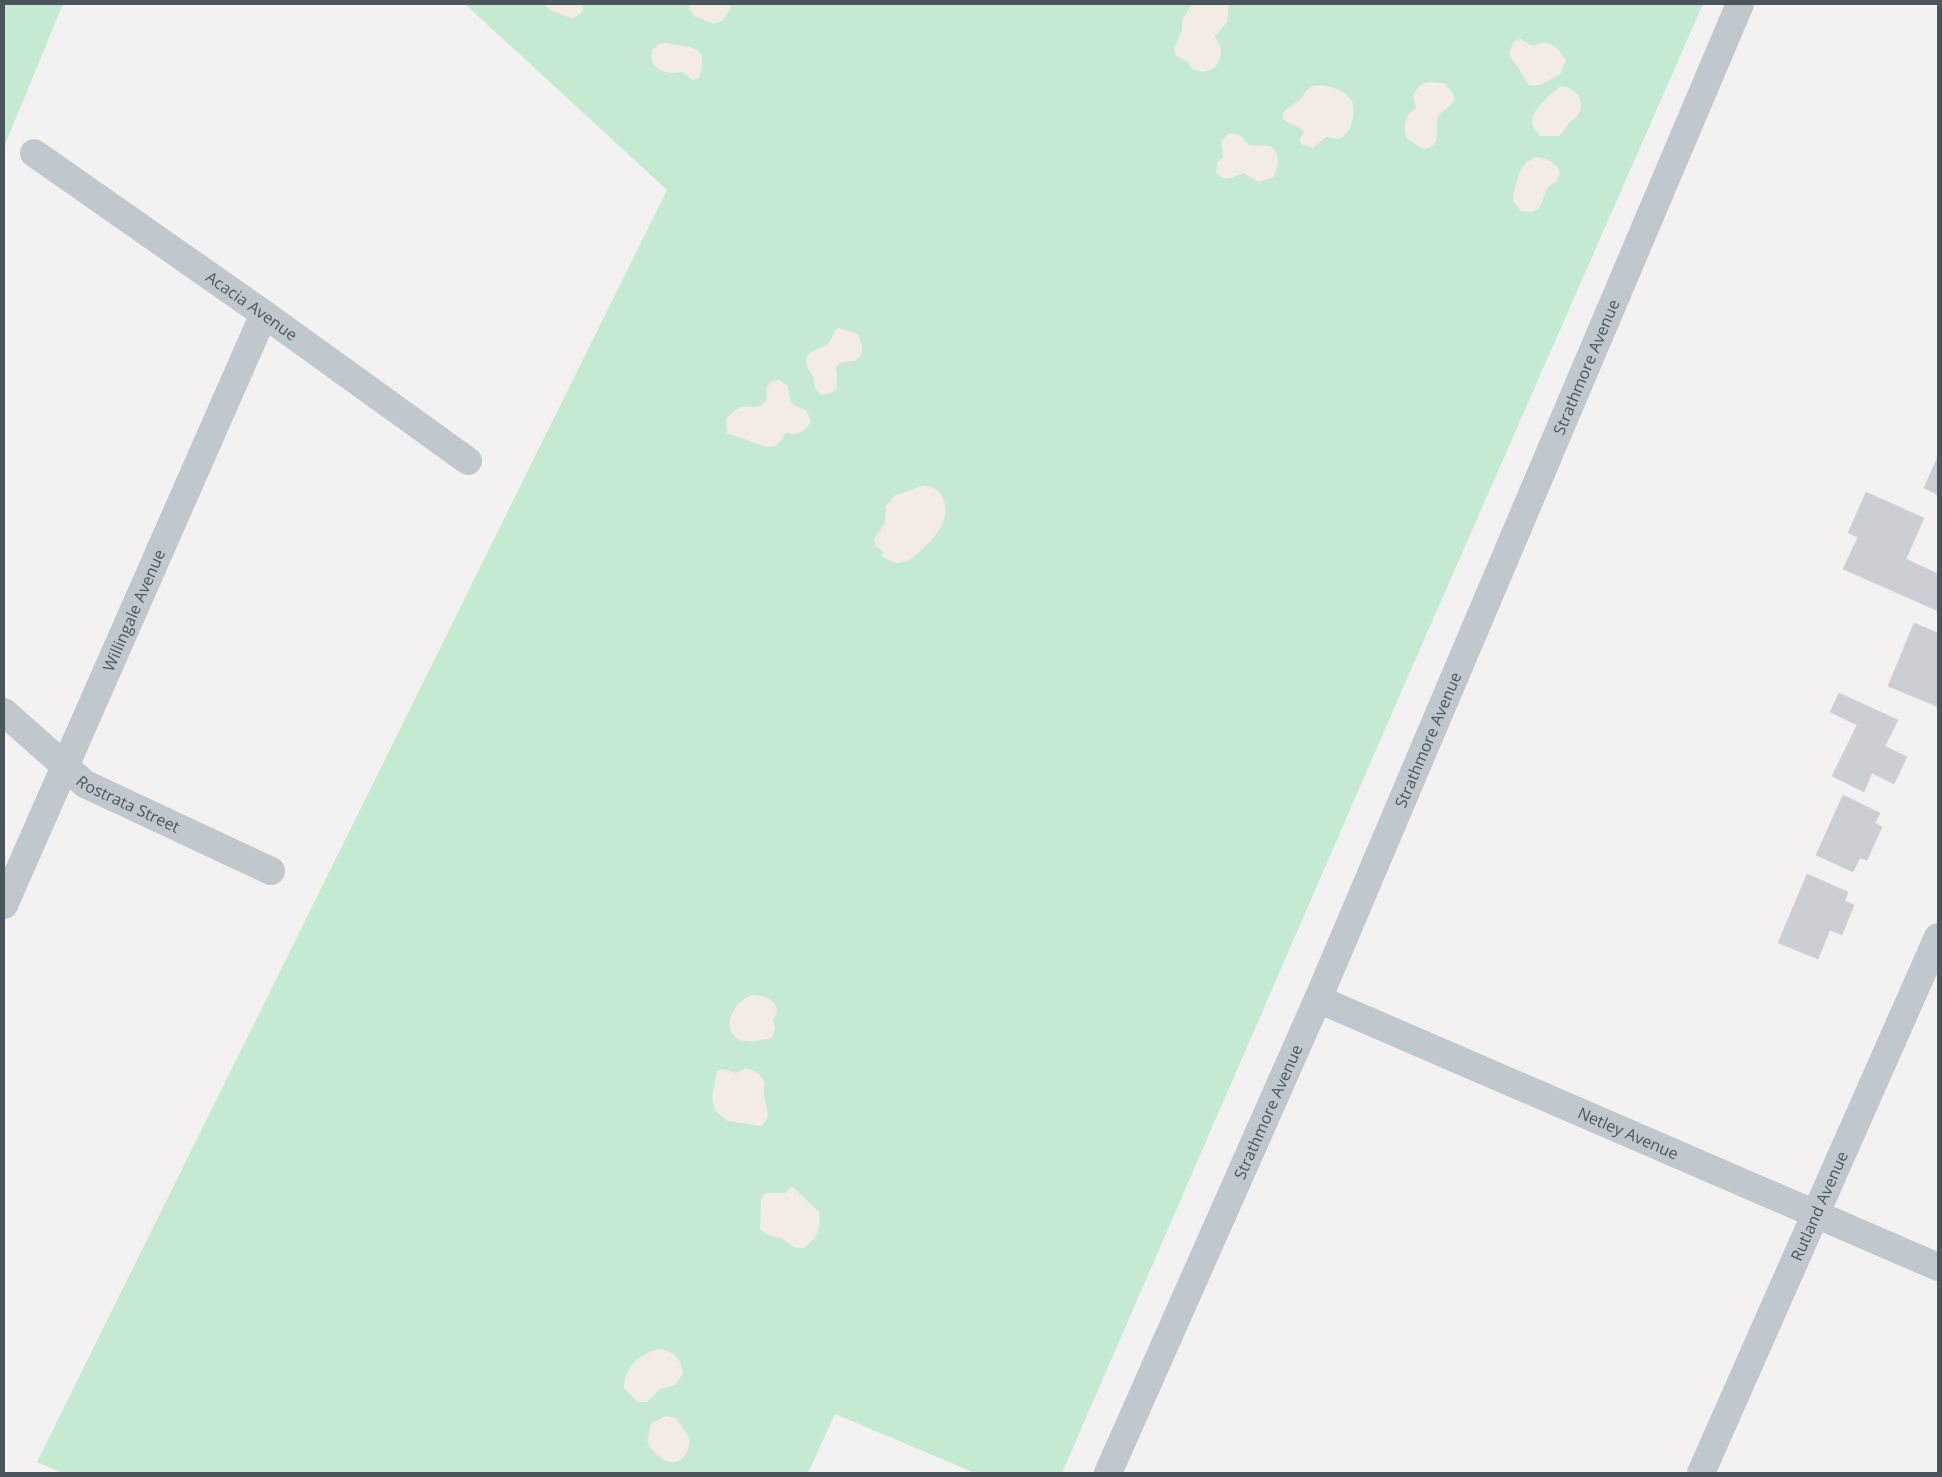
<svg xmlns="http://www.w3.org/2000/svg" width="1942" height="1477" font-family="'Open Sans',sans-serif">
<rect width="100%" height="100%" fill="#f3f1f1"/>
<!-- green -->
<path fill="#c4ebd1" d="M4,4H63L4,147Z
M465,4H1703L1402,690L1062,1473H975L835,1414L808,1473H62L37,1462L667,190Z"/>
<!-- sand -->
<path fill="#f2ece3" d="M545,4H582L583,11L574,18C565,17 558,12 549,10Z
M690,4H729L731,8L723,20L714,24L694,16L689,8Z
M1192,4H1227L1229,6L1227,22L1215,36C1216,42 1221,45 1221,51C1221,68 1205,77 1191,68L1188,62L1176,56L1174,49L1182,30V20Z
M1521,39L1532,46L1546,42L1556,47L1566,60L1560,74C1550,79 1541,88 1529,85L1509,54L1514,41Z
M665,43C690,48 710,43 699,78L693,80L682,72C668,75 647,70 652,51L659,44Z
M1430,82L1444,83C1464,102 1450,104 1438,116C1434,130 1444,146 1423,149L1406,138C1403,125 1405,115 1416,108L1413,96C1417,88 1420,83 1430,82Z
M1321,85C1331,87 1343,89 1350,98C1358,108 1352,137 1337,139C1334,139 1329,137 1326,137L1313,148L1301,144L1300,139L1304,132C1299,125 1288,125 1282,118L1284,111L1301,99L1307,90L1313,86Z
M1562,86C1576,87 1587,103 1578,115C1576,119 1572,120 1569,123C1565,127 1564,132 1559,136H1541C1523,120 1536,109 1549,96C1554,92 1557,88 1562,86Z
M1229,133L1240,135L1249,145L1271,146C1281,157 1279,164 1273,177L1259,182L1244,173C1233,177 1225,183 1216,172L1217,163L1223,157L1221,141Z
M1535,157C1546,157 1568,167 1556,181C1553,184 1549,185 1547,189C1540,202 1544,215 1521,211L1513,201C1515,184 1519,164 1535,157Z
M839,328L857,334C863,343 865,355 855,361C827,362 839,370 837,388L833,392L822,395C810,387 817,384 812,375C797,352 813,353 829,343L835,330Z
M779,380L788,386L791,403C803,411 806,405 811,421C805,432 797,436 786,433L776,446L767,447L727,433L726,419C740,402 744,409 761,406L766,401L767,386L773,381Z
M922,486C933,486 938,488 943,499C954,524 926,546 909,561L895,563L881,556L884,552L876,546L874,539L885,523L886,506L894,496Z
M751,995C764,994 786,1004 773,1019L775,1029L772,1037C768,1040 765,1039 761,1040C720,1049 722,1009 751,995Z
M746,1068C752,1070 758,1072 762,1078C766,1084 764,1087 764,1093C764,1105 774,1116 761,1126L728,1121L715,1111L712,1097L717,1072L722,1069L736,1073Z
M792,1186L819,1212C821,1228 818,1239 803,1248C792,1249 791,1243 782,1239C774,1235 766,1237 760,1229L761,1199L766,1193H785Z
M659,1349C675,1351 681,1359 683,1374L675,1385L660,1389L647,1402H638L624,1388C624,1366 640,1354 659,1349Z
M666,1416L676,1418L690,1439C687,1473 659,1466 647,1441L651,1423Z"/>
<!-- building -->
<path fill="#cbced2" stroke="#d5d7db" d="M1938,456V495L1924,488Z
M1866,492L1924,518L1906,559L1938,574V611L1843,569L1858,537L1848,533Z
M1914,623L1938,633V707L1888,686Z
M1839,693L1898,720L1885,746L1907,757L1894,784L1872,773L1864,792L1832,776L1857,725L1830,712Z
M1843,795L1880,813L1875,823L1882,827L1867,860L1860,858L1853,872L1816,855Z
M1807,874L1848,892L1845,901L1854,905L1842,935L1830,930L1818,959L1778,943Z"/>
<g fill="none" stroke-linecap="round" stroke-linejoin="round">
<!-- street -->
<g stroke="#c0c8ce" stroke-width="28">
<path id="s1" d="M34,153L264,314L468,461"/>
<path id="s2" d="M4,712L85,784L271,871"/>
<path id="s3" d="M4,905L264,314"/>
<path id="s4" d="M1318,999L1938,1267"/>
<path id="s5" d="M1108,1473L1318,999L1740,4"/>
<path id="s6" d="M1701,1473L1938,937"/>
</g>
</g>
<g text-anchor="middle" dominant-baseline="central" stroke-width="4" stroke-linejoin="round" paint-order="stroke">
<!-- street labels -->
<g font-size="16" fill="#4a555c" stroke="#fff">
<text stroke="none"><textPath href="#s1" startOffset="266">Acacia Avenue</textPath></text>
<text stroke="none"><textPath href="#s5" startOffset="1205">Strathmore Avenue</textPath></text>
<text stroke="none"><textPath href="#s3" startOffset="322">Willingale Avenue</textPath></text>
<text stroke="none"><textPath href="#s5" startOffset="800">Strathmore Avenue</textPath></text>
<text stroke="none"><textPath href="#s2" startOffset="156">Rostrata Street</textPath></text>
<text stroke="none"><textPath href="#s5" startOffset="395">Strathmore Avenue</textPath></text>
<text stroke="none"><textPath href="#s4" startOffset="338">Netley Avenue</textPath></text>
<text stroke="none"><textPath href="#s6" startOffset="292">Rutland Avenue</textPath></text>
</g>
</g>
<!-- border -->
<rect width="1942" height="1477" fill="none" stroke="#4a555c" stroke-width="10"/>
</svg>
